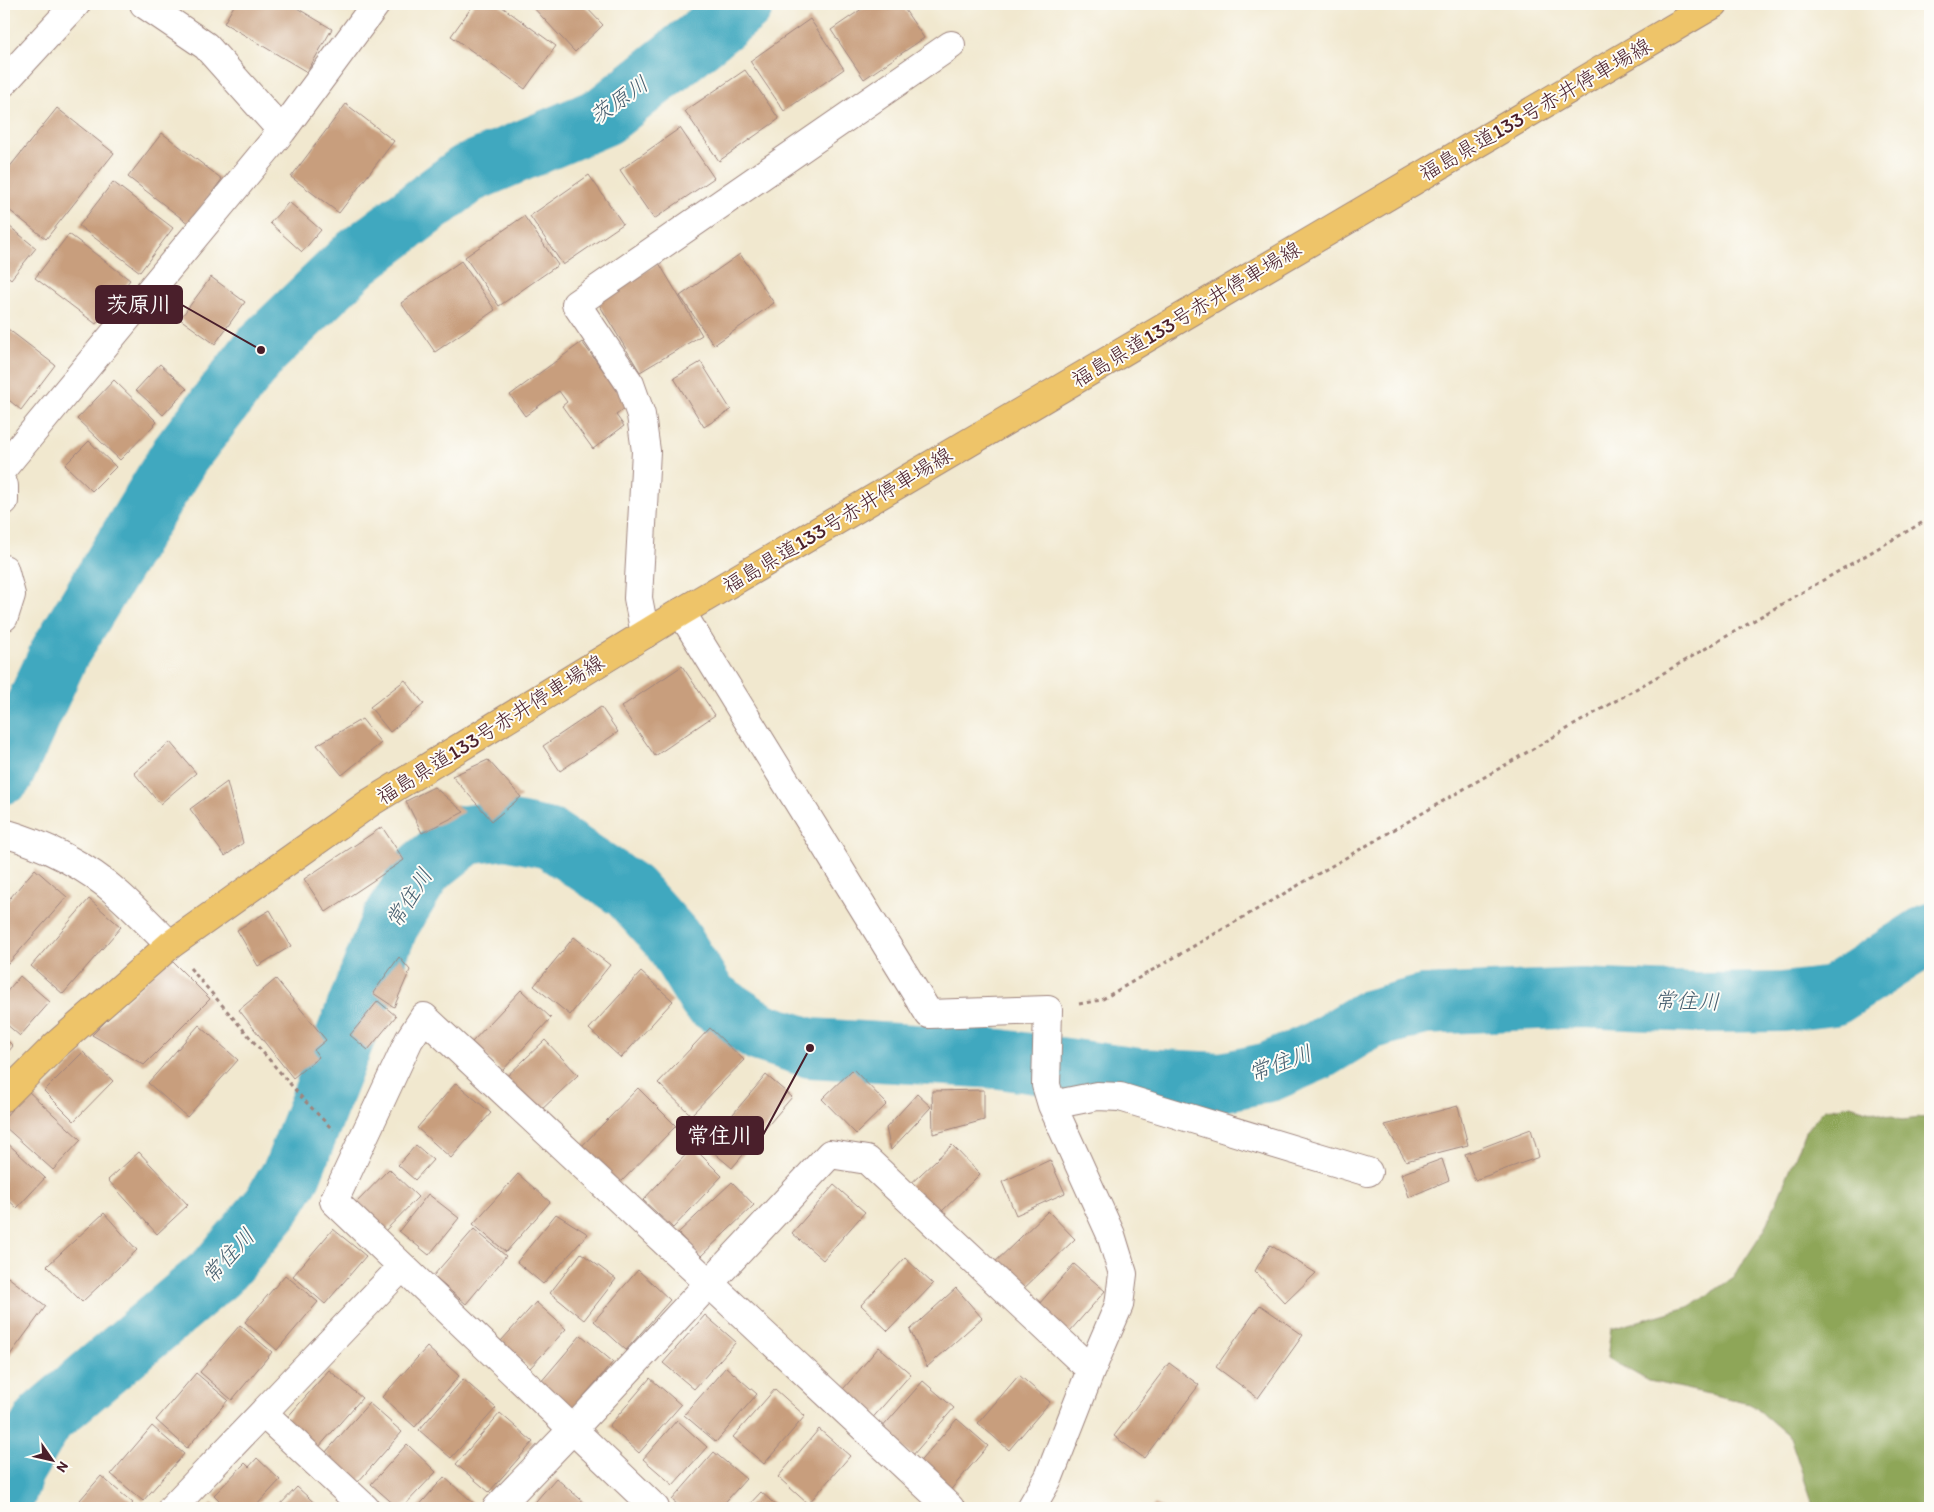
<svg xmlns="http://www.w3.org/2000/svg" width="1934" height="1512" font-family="Itim,'Klee One',sans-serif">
<rect width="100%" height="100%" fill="#fdfcf7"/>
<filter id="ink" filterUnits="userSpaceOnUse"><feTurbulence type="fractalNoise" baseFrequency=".02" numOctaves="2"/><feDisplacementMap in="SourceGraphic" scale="10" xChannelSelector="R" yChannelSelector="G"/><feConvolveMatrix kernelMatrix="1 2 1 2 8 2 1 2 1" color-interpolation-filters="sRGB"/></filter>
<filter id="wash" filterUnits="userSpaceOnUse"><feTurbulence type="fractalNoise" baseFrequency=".0096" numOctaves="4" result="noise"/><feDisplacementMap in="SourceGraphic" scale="20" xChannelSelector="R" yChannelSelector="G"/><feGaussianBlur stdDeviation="1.12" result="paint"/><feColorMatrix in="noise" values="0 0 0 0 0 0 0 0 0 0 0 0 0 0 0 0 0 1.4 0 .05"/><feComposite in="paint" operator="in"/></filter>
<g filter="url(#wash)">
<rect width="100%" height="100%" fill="#f1e8cf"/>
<!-- forest -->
<path fill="#8ea658" stroke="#6c6242" d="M1850,1105L1902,1120L1930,1117V1508H1814L1790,1437L1750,1403L1649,1381L1607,1358L1611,1329L1691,1306L1733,1278L1765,1229L1807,1129L1825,1109Z"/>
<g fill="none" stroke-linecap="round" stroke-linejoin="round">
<!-- river -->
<path stroke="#3fa8bf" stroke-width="60" d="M4,774L60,652L180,455L261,350L356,258L467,174L604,116L744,4
M4,1500L15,1469L45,1418L217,1272L270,1209L292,1173L389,925L424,868L466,835L506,830L550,839L629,891L672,939L708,998L760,1032L810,1048L1000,1059L1139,1078L1222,1082L1269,1072L1319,1050L1368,1020L1424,1005L1581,998L1697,1003L1783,1002L1833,996L1930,933"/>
</g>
<g id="blocks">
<!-- building -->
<path fill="#c89e7d" d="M235,4H290L332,29L307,72L224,23Z
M474,4H498L556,46L525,89L451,36Z
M530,4H583L603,25L575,52Z
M869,4H901L924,38L864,79L831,30Z
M810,19L844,69L784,111L750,61Z
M745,70L779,119L719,161L685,111Z
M346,104L394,141L339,213L291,177Z
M57,108L114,153L46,239L4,206V174Z
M680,128L714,178L654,219L620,170Z
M162,133L222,179L189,224L128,177Z
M589,175L623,224L563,265L530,216Z
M113,182L173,228L140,272L79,226Z
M289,202L321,230L302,252L270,223Z
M524,216L558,265L499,306L465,257Z
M4,222L36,248L11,279L4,273Z
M69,234L130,280L96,324L35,278Z
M740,254L774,303L714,345L680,296Z
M461,261L495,310L435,352L401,303Z
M659,263L702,335L640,372L597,301Z
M211,277L245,302L215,344L180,319Z
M4,326L55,365L21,410L4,396Z
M582,342L629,405L616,415L624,426L593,449L562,406L567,402L559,391L525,416L510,395Z
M701,362L731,410L704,427L674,378Z
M160,364L187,389L163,415L136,390Z
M114,380L157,422L120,460L77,419Z
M89,441L116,467L92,491L65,465Z
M682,666L715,715L655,756L621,707Z
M405,680L424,704L390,732L370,707Z
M601,707L618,732L560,771L543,746Z
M362,719L381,743L342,775L317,745Z
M170,742L196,773L160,804L134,773Z
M488,760L521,797L492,821L452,776Z
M227,782L243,843L225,856L190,809Z
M434,787L464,812L422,833L406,801Z
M382,827L404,860L326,912L304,879Z
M35,869L67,897L8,964L4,960V905Z
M89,899L121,927L63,994L31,966Z
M270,910L291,946L258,966L237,930Z
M574,937L610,965L570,1015L534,986Z
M399,957L410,970L394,1007L373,993Z
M169,958L210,999L144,1065L92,1035Z
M641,972L673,1001L621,1058L589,1029Z
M20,976L50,1002L20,1036L4,1022V995Z
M276,979L326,1040L314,1050L319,1057L293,1078L239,1010Z
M521,990L551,1018L502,1071L472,1042Z
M378,1001L396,1016L368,1050L350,1035Z
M199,1025L238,1060L187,1117L148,1083Z
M710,1028L744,1060L691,1115L658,1083Z
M4,1037L13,1046L4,1057Z
M545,1040L578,1075L537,1114L504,1079Z
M83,1052L113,1081L74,1121L44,1091Z
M853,1069L887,1104L856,1134L822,1099Z
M766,1075L792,1097L732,1168L706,1146Z
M456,1083L491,1113L451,1158L417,1128Z
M638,1088L676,1126L615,1188L577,1151Z
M984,1090V1120L933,1134L932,1091Z
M28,1091L81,1140L53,1170L4,1126V1118Z
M917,1094L931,1107L891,1150L886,1128Z
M1458,1106L1468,1145L1406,1161L1385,1125Z
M1531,1129L1539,1157L1475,1180L1465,1154Z
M4,1140L45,1178L17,1208L4,1196Z
M416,1145L433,1160L415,1180L398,1165Z
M952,1145L980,1174L934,1219L905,1189Z
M693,1147L722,1176L673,1228L643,1200Z
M139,1152L188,1205L157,1234L108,1180Z
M1442,1159L1449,1180L1409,1197L1401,1174Z
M1050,1160L1065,1193L1016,1215L1002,1182Z
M389,1169L418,1197L383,1233L354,1205Z
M518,1174L550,1202L506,1252L473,1224Z
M732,1182L754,1205L700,1257L678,1233Z
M834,1185L865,1212L823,1260L792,1233Z
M428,1194L459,1218L429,1255L399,1231Z
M1048,1211L1075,1239L1016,1296L989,1268Z
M104,1213L137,1250L82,1302L47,1266Z
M556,1214L588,1234L543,1284L517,1262Z
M333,1229L366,1256L325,1304L293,1276Z
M474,1229L506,1256L466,1304L433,1276Z
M1270,1245L1316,1273L1285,1303L1255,1271Z
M581,1253L616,1279L584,1320L550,1293Z
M905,1258L933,1284L888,1331L861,1305Z
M1074,1264L1105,1291L1063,1339L1032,1312Z
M638,1270L670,1300L626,1350L594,1321Z
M285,1275L318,1302L277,1350L245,1322Z
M8,1277L46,1306L4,1363V1282Z
M956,1288L982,1318L927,1367L910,1330Z
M536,1302L566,1329L530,1368L501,1341Z
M1260,1305L1303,1335L1258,1398L1216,1367Z
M705,1315L736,1342L694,1389L663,1363Z
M240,1325L272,1352L232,1400L200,1372Z
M581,1335L613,1362L572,1410L540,1383Z
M427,1347L459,1376L415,1427L382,1397Z
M879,1347L911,1374L869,1422L838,1395Z
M1169,1363L1199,1385L1144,1458L1114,1436Z
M726,1367L757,1394L716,1442L684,1415Z
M329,1370L362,1398L318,1448L285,1420Z
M196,1373L228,1400L187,1448L156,1420Z
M1019,1375L1050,1402L1009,1450L978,1423Z
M650,1378L681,1405L639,1453L609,1426Z
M463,1379L496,1408L451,1458L419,1430Z
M923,1381L954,1408L912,1456L881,1429Z
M775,1389L805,1416L764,1464L733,1437Z
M369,1403L402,1432L358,1482L325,1453Z
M500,1413L533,1442L489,1492L456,1464Z
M957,1419L988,1446L947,1494L915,1467Z
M677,1420L707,1447L673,1485L643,1459Z
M152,1426L184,1454L143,1501L111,1474Z
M819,1429L850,1456L808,1504L778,1477Z
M407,1444L436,1472L402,1508H398L371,1484Z
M714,1452L746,1479L720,1508H682L672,1500Z
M257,1458L280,1480L254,1508H227L214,1495L245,1463L249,1467Z
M101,1476L133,1503L128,1508H73Z
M444,1477L477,1506L475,1508H417Z
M556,1478L587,1505L585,1508H530Z
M297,1487L320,1508H277Z
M761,1492L779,1508H746Z
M212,1503L218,1508H208Z
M1155,1504L1164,1508H1151Z"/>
</g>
</g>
<g filter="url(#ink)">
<use href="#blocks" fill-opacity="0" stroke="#9e847d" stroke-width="1"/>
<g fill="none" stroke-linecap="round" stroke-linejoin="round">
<!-- minor casing -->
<g stroke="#9e847d" stroke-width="30">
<path id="minor" d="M144,4L206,46L282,131
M4,82L76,4
M4,467L282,131L376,4
M4,486V501
M4,569L11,595L4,617
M681,612L929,1014L1048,1010L1046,1085L1052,1105L1111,1235L1123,1274L1119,1305L1091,1370
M645,634L638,598L646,451L641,415L630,384L576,304L951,45
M4,833C43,844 87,866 118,894C136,910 153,928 170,945
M1052,1105L1097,1096L1120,1097L1368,1172
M263,1413L365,1508
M172,1508L402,1267
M497,1508L573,1429L830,1154L867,1160L1091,1370L1049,1477L1031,1508
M655,1508L334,1201L409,1040L424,1017L950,1508"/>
</g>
<!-- major casing -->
<g stroke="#9e847d" stroke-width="30">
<path id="major" d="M4,1097L55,1046L170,945L371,802L681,612L1714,4"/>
</g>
<!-- path -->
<path stroke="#9e847d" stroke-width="3" stroke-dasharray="4 4" stroke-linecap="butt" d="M190,968L304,1100L333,1130
M1079,1004L1101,1000L1930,518"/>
<!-- minor -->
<use href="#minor" stroke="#fff" stroke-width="28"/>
<!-- major -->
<use href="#major" stroke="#eec469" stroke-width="28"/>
</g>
</g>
<g text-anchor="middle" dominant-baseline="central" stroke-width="4" stroke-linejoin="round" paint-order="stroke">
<!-- street labels -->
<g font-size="21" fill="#4a1f2b" stroke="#fdfcf7">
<text transform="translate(1535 109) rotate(-30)">福島県道133号赤井停車場線</text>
<text transform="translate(1186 314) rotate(-31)">福島県道133号赤井停車場線</text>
<text transform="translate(837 520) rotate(-31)">福島県道133号赤井停車場線</text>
<text transform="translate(490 729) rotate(-32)">福島県道133号赤井停車場線</text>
</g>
<!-- water labels -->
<g font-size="22" font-style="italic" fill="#455d6e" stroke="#fdfcf7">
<text transform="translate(619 100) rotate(-35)">茨原川</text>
<text transform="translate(409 898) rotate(-57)">常住川</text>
<text transform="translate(1687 1001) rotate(1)">常住川</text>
<text transform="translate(1280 1063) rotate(-20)">常住川</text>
<text transform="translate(228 1256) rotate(-47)">常住川</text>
</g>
</g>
<!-- callouts -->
<path fill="none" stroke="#4a1f2b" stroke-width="2" d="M261 350L182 305M810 1048L763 1135"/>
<g fill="#4a1f2b" stroke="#fdfcf7" stroke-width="2">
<circle cx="261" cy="350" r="5"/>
<circle cx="810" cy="1048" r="5"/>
</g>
<g fill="#4a1f2b" stroke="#4a1f2b" stroke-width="2">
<rect x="96" y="286" width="86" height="37" rx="5"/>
<rect x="677" y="1117" width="86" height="37" rx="5"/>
</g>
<g font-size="22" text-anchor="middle" font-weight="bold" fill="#fff">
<text x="139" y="312">茨原川</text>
<text x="720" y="1143">常住川</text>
</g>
<!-- margin -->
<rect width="1934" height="1512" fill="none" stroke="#fdfcf7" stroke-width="20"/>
<!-- north arrow -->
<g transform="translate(52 1460) rotate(124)" stroke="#fdfcf7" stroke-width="4" paint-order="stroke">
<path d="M0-4L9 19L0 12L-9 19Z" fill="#4a1f2b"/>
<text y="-8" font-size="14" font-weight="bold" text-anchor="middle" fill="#4a1f2b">N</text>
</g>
</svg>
